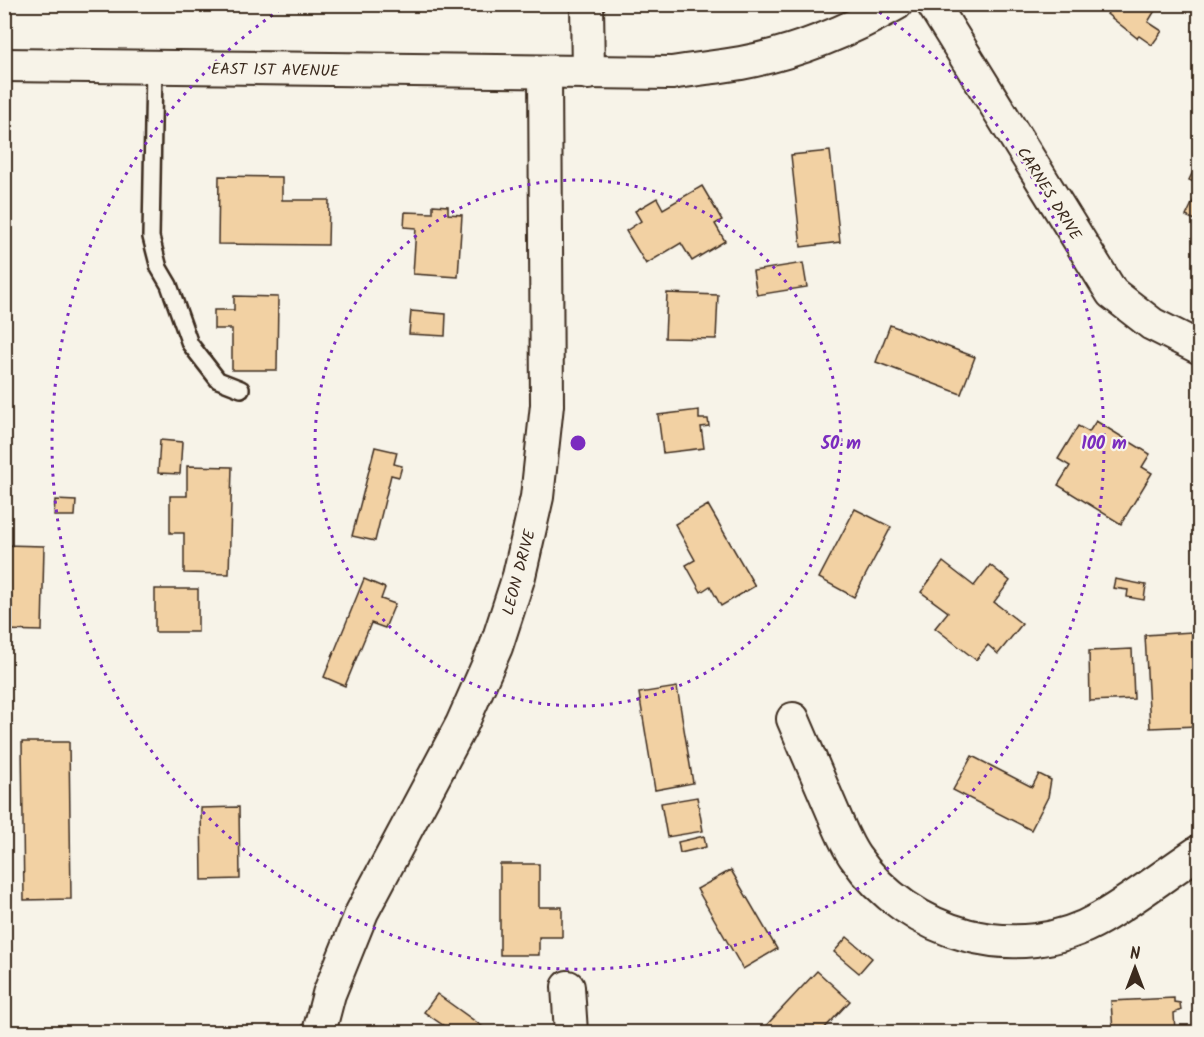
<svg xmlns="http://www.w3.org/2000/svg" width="1204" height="1037" viewBox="0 0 1204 1037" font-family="Kalam,sans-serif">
	<rect width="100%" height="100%" fill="#f7f3e8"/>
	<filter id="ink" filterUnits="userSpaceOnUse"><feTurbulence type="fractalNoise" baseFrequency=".0167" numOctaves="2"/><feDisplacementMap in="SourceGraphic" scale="12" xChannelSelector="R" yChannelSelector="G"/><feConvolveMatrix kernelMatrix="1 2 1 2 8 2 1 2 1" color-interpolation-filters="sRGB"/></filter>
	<g filter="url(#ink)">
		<g fill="#f2d1a3" stroke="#3b2a1e" stroke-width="1.5">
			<path d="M 1114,4 L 1159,4 L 1148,22 L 1162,31 L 1152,45 L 1139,36 L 1137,38 L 1107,14 Z"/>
			<path d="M 830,151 L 840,242 L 801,247 L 791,155 Z"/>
			<path d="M 1200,157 L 1200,185 L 1189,180 Z"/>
			<path d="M 219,176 L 282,177 L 282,200 L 329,200 L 328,245 L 218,244 Z"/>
			<path d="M 702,186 L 722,220 L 715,224 L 725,241 L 692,261 L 681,243 L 646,264 L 626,231 L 641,221 L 635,211 L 657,198 L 663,209 Z"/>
			<path d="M 1200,187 L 1200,222 L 1186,216 Z"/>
			<path d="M 433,205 L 448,206 L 448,214 L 462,215 L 458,277 L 413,274 L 416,228 L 404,227 L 405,212 L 433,213 Z"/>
			<path d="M 803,263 L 807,287 L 757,295 L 753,271 Z"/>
			<path d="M 667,293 L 718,295 L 716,339 L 665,338 Z"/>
			<path d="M 234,296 L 278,297 L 277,370 L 232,370 L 232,329 L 214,329 L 214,310 L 234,310 Z"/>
			<path d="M 411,311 L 446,314 L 445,336 L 409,334 Z"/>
			<path d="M 890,325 L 975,357 L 961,394 L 876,362 Z"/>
			<path d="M 699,410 L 699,419 L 708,419 L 709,426 L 701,427 L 704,448 L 663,453 L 658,415 Z"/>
			<path d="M 1096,421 L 1150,454 L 1142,467 L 1152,473 L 1121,524 L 1058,485 L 1070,466 L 1058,459 L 1078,426 L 1089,432 Z"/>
			<path d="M 160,440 L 182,442 L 180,474 L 158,473 Z"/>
			<path d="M 375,447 L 397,452 L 394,464 L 402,466 L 399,477 L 391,475 L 375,541 L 352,536 Z"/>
			<path d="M 187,466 L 232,467 L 229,574 L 184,573 L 184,533 L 170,533 L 170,496 L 187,496 Z"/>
			<path d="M 55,500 L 76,501 L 75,516 L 54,516 Z"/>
			<path d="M 708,505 L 755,586 L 721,606 L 710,586 L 701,592 L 686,565 L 695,560 L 675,524 Z"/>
			<path d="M 855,509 L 891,527 L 854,597 L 819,578 Z"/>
			<path d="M 4,545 L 44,546 L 42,631 L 4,630 Z"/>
			<path d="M 943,562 L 974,586 L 990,565 L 1010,581 L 994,602 L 1022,624 L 998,654 L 988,645 L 976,660 L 935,628 L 948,612 L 921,592 Z"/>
			<path d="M 364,579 L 385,588 L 381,599 L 395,604 L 385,628 L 371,623 L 345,686 L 324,677 Z"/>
			<path d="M 1115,579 L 1146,585 L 1144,600 L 1127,597 L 1128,590 L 1113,588 Z"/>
			<rect x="155" y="589" width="43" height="43"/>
			<path d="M 1192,632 L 1197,726 L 1150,728 L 1145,635 Z"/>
			<path d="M 1132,649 L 1134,699 L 1090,701 L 1089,651 Z"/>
			<path d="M 677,687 L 693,783 L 655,790 L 639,693 Z"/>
			<path d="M 22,742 L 69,742 L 71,899 L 24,900 Z"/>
			<path d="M 972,756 L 1032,787 L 1039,774 L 1051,780 L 1048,797 L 1031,830 L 953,790 Z"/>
			<path d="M 697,797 L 703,831 L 667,837 L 661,803 Z"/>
			<path d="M 239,807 L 240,879 L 202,880 L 201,808 Z"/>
			<path d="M 704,836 L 706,847 L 680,853 L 678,842 Z"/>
			<path d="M 500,864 L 539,864 L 539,907 L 562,907 L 562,937 L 539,937 L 539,955 L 500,955 Z"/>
			<path d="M 731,870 L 777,949 L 743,969 L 697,889 Z"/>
			<path d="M 847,937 L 872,958 L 859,973 L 834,952 Z"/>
			<path d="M 817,971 L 850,1001 L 821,1032 L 760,1032 Z"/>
			<path d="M 437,994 L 490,1032 L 453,1032 L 424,1012 Z"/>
			<path d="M 1174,998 L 1174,1002 L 1180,1003 L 1181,1010 L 1174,1013 L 1175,1032 L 1113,1032 L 1111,1001 Z"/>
		</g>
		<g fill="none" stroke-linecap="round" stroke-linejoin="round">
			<g stroke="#3b2a1e" stroke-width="20">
				<path id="service" d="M 154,67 L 151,237 L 159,268 L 169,285 L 190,344 L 218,380 L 241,389"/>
			</g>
			<g stroke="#3b2a1e" stroke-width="36">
				<g id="minor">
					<path d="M 587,4 L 588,73"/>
					<path d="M 933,4 L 1112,293 L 1152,324 L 1200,348"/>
					<path d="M 4,65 L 672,73 C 695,69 718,67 741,63 C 794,53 849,31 896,4"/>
					<path d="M 793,719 C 805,747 817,775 829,803 C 837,821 844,841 855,857 C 909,935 1017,967 1101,918 C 1135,898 1167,873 1200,851"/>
					<path d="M 568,987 L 571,1032"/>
					<path d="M 319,1032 L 329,994 L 362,912 L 462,724 L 496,647 L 519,576 L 537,497 L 547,405 L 545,73"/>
				</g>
			</g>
			<use href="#service" stroke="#f7f3e8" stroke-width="15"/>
			<use href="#minor" stroke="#f7f3e8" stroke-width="32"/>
		</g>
	</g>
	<g fill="none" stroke="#7b2cbf" stroke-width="3" stroke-dasharray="3 6">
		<circle cx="578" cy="443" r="263"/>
		<path d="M872 7A526 526 0 1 1 284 7"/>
	</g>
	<g text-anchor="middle" stroke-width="4.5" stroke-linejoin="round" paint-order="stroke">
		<g font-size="16" fill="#3b2a1e" stroke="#f7f3e8">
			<text transform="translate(275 69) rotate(1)" y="6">EAST 1ST AVENUE</text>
			<text transform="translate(1050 193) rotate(58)" y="6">CARNES DRIVE</text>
			<text transform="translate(518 572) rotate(-75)" y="6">LEON DRIVE</text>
		</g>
	</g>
	<circle cx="578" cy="443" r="9" fill="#7b2cbf" stroke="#f7f3e8" stroke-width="3"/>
	<g font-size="18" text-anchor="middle" font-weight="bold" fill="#7b2cbf" stroke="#f7f3e8" stroke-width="4.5" stroke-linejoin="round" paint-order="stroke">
		<text x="841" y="449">50 m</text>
		<text x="1104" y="449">100 m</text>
	</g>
	<rect width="1204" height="1037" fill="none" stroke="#f7f3e8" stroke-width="24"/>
	<rect x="12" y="12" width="1180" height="1013" fill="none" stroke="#3b2a1e" stroke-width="2" filter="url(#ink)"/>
	<g transform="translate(1135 968)" stroke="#f7f3e8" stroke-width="4.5" paint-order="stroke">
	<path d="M0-4.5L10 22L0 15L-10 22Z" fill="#3b2a1e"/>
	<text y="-9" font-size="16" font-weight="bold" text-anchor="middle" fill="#3b2a1e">N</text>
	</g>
</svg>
